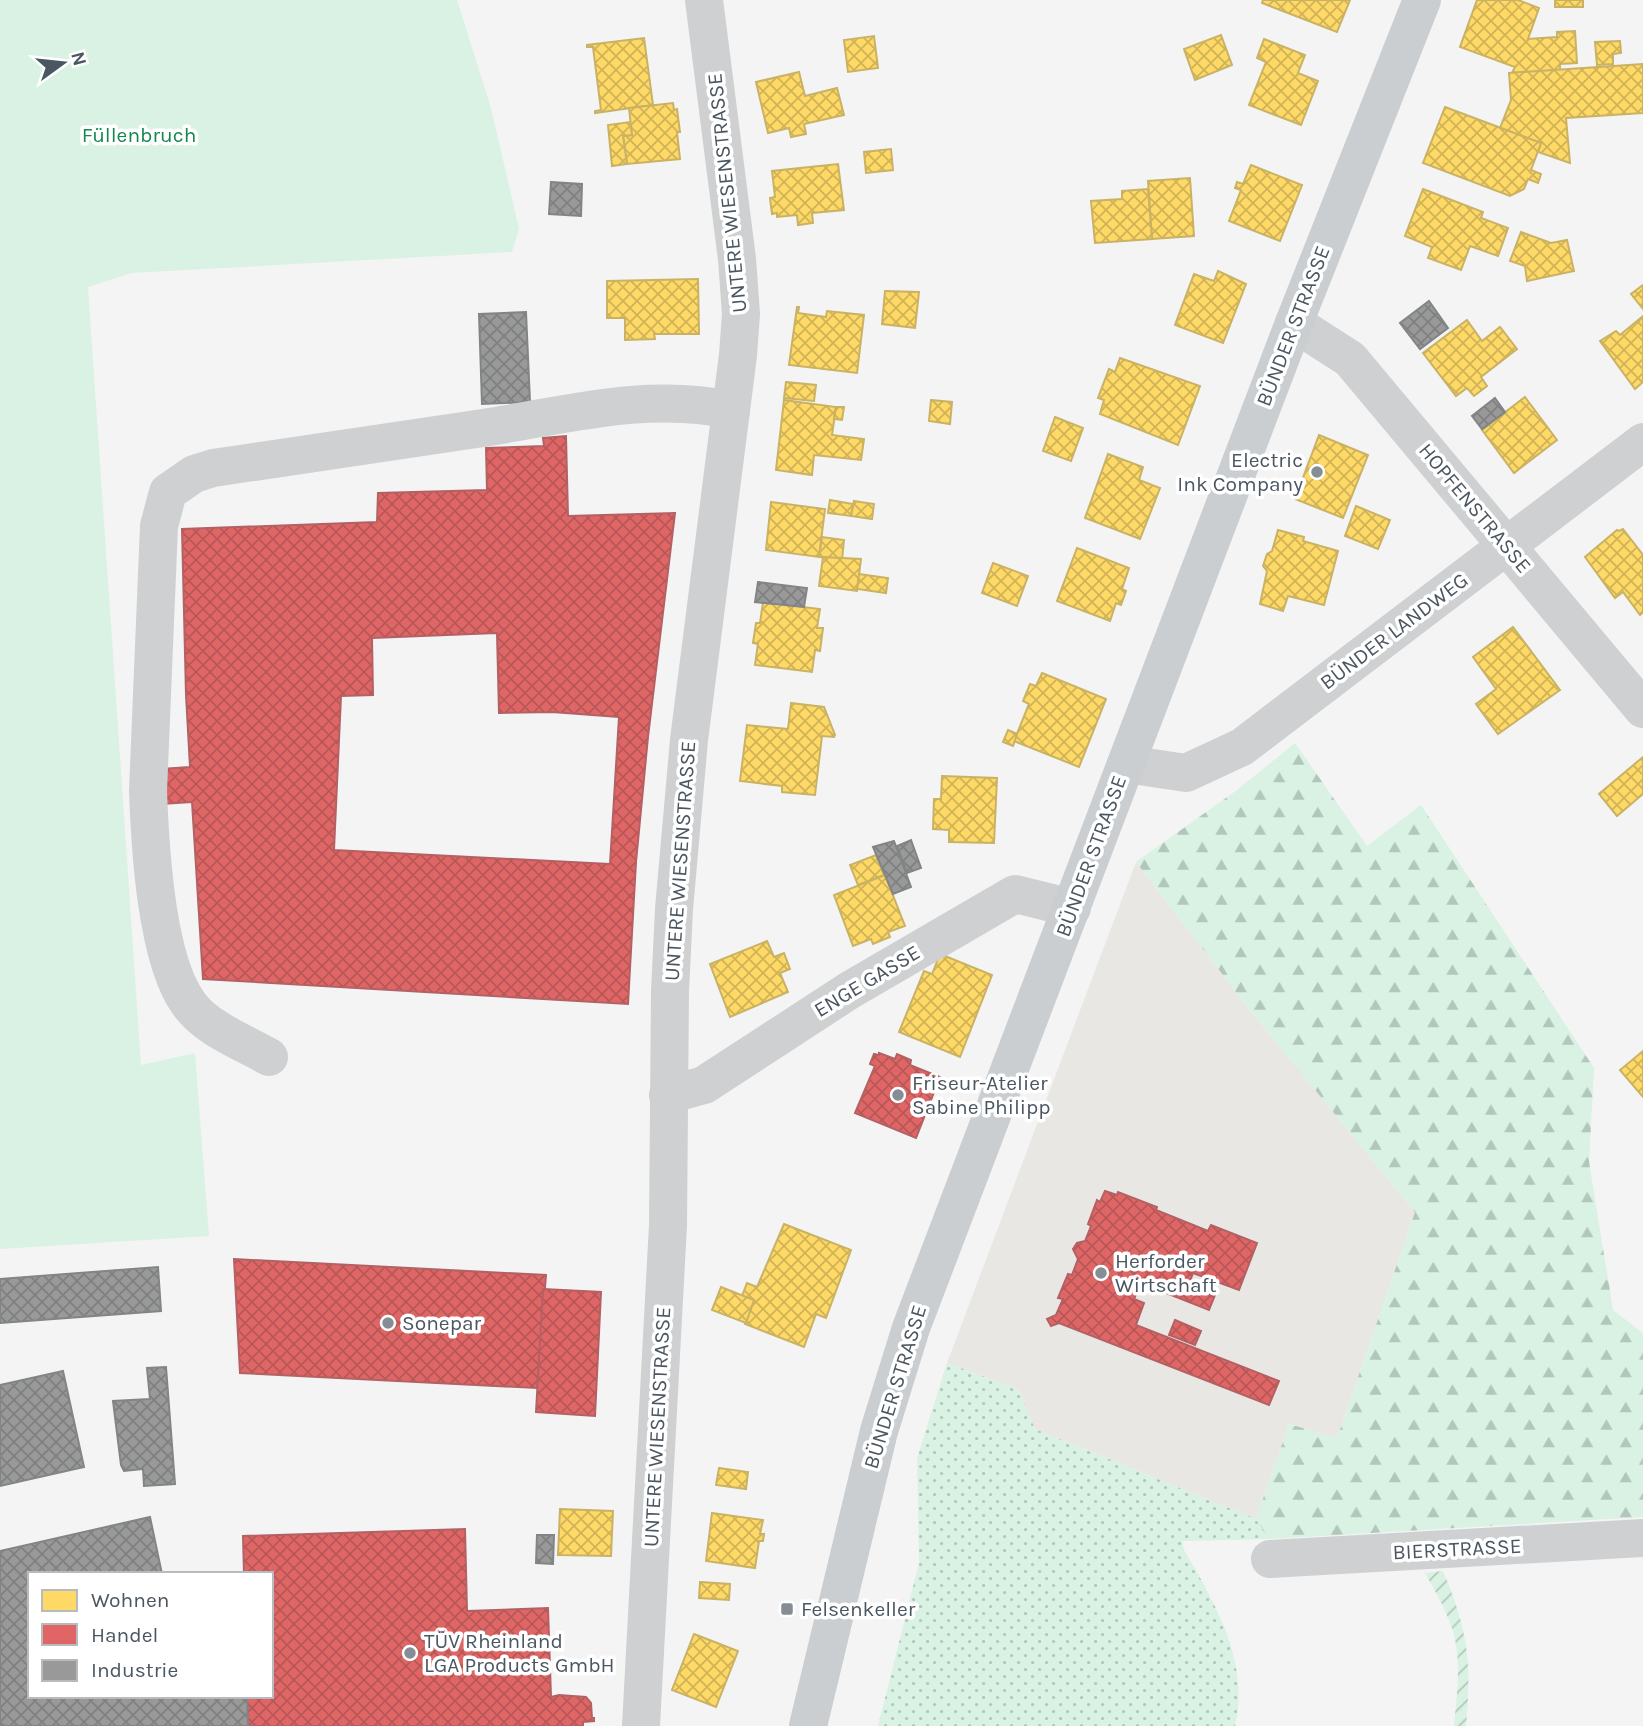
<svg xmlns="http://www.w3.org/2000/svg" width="1643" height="1726" viewBox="0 0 1643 1726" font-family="Karla,sans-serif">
	<defs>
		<pattern id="grass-dots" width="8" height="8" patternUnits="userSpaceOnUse" patternTransform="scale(1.75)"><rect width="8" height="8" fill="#d9f2e3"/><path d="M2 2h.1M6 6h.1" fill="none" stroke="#b2c7bb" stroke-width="1.8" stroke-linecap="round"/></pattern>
		<pattern id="forest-firs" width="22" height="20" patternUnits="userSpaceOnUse" patternTransform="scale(1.75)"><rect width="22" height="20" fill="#d9f2e3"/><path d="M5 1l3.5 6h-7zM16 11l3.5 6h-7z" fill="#b2c7bb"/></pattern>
		<pattern id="garden-furrows" width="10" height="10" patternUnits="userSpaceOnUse" patternTransform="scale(1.75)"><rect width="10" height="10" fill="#d9f2e3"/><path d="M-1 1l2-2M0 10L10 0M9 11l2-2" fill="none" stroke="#b2c7bb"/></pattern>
		<pattern id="homes-cross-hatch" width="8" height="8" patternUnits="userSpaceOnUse" patternTransform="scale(1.75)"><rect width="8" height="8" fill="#ffd966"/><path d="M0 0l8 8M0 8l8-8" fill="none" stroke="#d0b357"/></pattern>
		<pattern id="shops-cross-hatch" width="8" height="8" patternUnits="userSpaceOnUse" patternTransform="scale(1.75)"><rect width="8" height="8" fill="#e06666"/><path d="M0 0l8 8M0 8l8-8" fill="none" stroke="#b85757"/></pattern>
		<pattern id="industry-cross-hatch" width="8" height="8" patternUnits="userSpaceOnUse" patternTransform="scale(1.75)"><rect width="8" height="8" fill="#999"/><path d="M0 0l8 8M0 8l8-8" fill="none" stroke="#7f8080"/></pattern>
	</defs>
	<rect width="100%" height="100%" fill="#f4f4f4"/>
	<path fill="#e8e7e3" d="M 1136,862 L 1252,1013 L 1415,1212 L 1337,1438 L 1289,1424 L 1256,1519 L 1035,1429 L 1018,1389 L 947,1363 Z"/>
	<path fill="url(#grass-dots)" d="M 947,1363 L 1018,1389 L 1035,1429 L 1256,1519 L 1269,1539 L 1182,1541 L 1184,1550 C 1215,1603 1250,1662 1235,1726 L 878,1726 L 919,1563 L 917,1458 Z"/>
	<path fill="url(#forest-firs)" d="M 1295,743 L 1367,846 L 1421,805 L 1594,1068 L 1589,1162 L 1613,1310 L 1643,1333 L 1643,1517 L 1269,1539 L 1256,1519 L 1289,1424 L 1337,1438 L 1415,1212 L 1252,1013 L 1136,862 L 1237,790 Z"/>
	<path fill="#d9f2e3" d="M 0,0 L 457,0 L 491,108 L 519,229 L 512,252 L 132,273 L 88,287 L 141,1065 L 195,1053 L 209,1236 L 0,1249 Z"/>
	<path fill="url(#garden-furrows)" d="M 1443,1571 C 1468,1630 1472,1663 1466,1726 L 1454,1726 C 1457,1694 1462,1659 1452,1628 C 1445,1608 1435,1591 1425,1573 Z"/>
	<g fill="url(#homes-cross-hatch)" stroke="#c9b264" stroke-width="2">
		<path d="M 1263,0 L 1350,0 L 1337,32 L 1262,3 Z"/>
		<path d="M 1477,0 L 1518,0 L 1539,8 L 1528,39 L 1557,37 L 1557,32 L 1575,31 L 1577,63 L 1560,64 L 1560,70 L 1512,73 L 1515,67 L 1460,47 Z"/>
		<rect x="1555" y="0" width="28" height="7"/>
		<path d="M 1221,35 L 1232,65 L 1195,80 L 1184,49 Z"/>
		<path d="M 874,36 L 878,68 L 848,72 L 844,40 Z"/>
		<path d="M 644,38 L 653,105 L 595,113 L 595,111 L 601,110 L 593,47 L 587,47 L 587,45 Z"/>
		<path d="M 1264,39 L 1305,55 L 1298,73 L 1318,81 L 1301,125 L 1249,105 L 1266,62 L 1257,58 Z"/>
		<path d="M 1620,41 L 1621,53 L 1613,54 L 1613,64 L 1597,65 L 1595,42 Z"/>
		<path d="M 1643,64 L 1643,113 L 1566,118 L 1570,163 L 1538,152 L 1541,143 L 1500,128 L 1511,100 L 1509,73 Z"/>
		<path d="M 799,72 L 805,96 L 837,88 L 844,115 L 804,124 L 806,134 L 791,137 L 789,128 L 768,133 L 756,82 Z"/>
		<path d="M 673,103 L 674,110 L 677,109 L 680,132 L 677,132 L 680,159 L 627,164 L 623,136 L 632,135 L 629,108 Z"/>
		<path d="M 1445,107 L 1541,143 L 1531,170 L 1541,174 L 1538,183 L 1528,179 L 1524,189 L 1510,196 L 1423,163 Z"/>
		<path d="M 630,122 L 632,135 L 623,136 L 627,164 L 612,166 L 608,125 Z"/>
		<path d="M 891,149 L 893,170 L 866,173 L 864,152 Z"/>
		<path d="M 838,164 L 844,210 L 812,213 L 813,223 L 798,225 L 797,215 L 777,217 L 777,213 L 772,214 L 770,198 L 775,197 L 772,171 Z"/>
		<path d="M 1251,165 L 1302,185 L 1280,241 L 1229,221 L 1241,190 L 1235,188 L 1237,182 L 1243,184 Z"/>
		<path d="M 1190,178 L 1194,236 L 1152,239 L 1148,181 Z"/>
		<path d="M 1148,189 L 1152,239 L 1095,243 L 1091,201 L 1122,199 L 1122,191 Z"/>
		<path d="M 1423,189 L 1483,212 L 1481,218 L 1508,228 L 1498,256 L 1470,246 L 1461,270 L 1428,258 L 1432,247 L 1405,236 Z"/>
		<path d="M 1521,232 L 1551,243 L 1567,240 L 1574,271 L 1527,281 L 1525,266 L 1510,261 Z"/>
		<path d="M 1218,271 L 1246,284 L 1223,343 L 1175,325 L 1194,274 L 1214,281 Z"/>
		<path d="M 698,279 L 699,334 L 654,334 L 655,339 L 625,340 L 625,318 L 607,318 L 607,281 Z"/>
		<path d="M 1643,285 L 1643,309 L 1631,294 Z"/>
		<path d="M 885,291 L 919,292 L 915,328 L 882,324 Z"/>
		<path d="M 797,307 L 799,307 L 798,313 L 826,317 L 827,311 L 864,315 L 857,373 L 789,365 Z"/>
		<path d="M 1643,316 L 1643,382 L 1635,389 L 1600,341 L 1616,331 L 1620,335 Z"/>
		<path d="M 1467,320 L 1482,341 L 1500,327 L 1517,349 L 1481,377 L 1487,386 L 1474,396 L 1467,388 L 1456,396 L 1423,353 Z"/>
		<path d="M 1120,358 L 1200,386 L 1178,445 L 1100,414 L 1104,400 L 1098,398 L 1109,369 L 1115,372 Z"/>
		<path d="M 786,382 L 816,385 L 814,401 L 784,398 Z"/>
		<path d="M 1525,397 L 1557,440 L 1514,473 L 1482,430 Z"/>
		<path d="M 784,400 L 836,407 L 832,435 L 864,439 L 861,460 L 814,455 L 812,475 L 776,470 Z"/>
		<path d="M 931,400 L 952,402 L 950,424 L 929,421 Z"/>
		<path d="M 836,407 L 844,407 L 842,420 L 834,419 Z"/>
		<path d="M 1055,417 L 1083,428 L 1071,461 L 1043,451 Z"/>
		<path d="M 1319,435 L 1368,455 L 1343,518 L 1295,499 Z"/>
		<path d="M 1108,454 L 1143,467 L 1139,480 L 1160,488 L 1140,539 L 1085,518 Z"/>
		<path d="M 830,500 L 853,504 L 851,516 L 828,513 Z"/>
		<path d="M 854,501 L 874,504 L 872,519 L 851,516 Z"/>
		<path d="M 771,502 L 825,509 L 819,557 L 766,550 Z"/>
		<path d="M 1356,506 L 1390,520 L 1378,549 L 1345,536 Z"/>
		<path d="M 1623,529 L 1643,555 L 1643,612 L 1640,615 L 1623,592 L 1615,598 L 1585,557 L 1617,530 L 1619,531 Z"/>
		<path d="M 1278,530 L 1304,537 L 1303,541 L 1338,551 L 1324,605 L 1288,596 L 1283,611 L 1260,604 L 1267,571 L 1263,566 L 1267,554 L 1272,551 Z"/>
		<path d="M 822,537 L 844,540 L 842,560 L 819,557 Z"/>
		<path d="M 1077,548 L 1129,568 L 1122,589 L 1126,591 L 1121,605 L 1116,603 L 1110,621 L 1057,601 Z"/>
		<path d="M 823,557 L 861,559 L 857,591 L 819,586 Z"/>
		<path d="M 993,563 L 1028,576 L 1017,606 L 982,593 Z"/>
		<path d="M 859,574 L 888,578 L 886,593 L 857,589 Z"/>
		<path d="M 763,602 L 820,609 L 817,628 L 823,628 L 820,651 L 815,650 L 812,672 L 755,665 L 758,644 L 753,643 L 756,623 L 760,623 Z"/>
		<path d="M 1513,627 L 1560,690 L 1498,734 L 1476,704 L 1496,689 L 1473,657 Z"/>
		<path d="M 1042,673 L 1106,699 L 1079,767 L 1014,741 L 1029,704 L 1023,701 L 1030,684 L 1036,686 Z"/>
		<path d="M 791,703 L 824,707 L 835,735 L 834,737 L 822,736 L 815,795 L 782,792 L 782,786 L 740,781 L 747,725 L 788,729 Z"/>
		<path d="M 1008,730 L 1017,734 L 1013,746 L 1003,742 Z"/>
		<path d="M 1643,757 L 1643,794 L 1617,816 L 1599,794 Z"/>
		<path d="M 942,776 L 997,778 L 994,843 L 949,842 L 949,830 L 933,829 L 934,799 L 941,799 Z"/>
		<path d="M 876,855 L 884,875 L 858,885 L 850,865 Z"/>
		<path d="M 885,875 L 905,926 L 888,932 L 890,937 L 873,944 L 871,939 L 853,946 L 834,895 Z"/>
		<path d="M 767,941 L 774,957 L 784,953 L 790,969 L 780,973 L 788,992 L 730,1017 L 710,964 Z"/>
		<path d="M 940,954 L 992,975 L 960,1057 L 899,1032 L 924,971 L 932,974 Z"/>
		<path d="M 1643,1051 L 1643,1097 L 1620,1070 Z"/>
		<path d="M 784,1224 L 851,1250 L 826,1318 L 816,1314 L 804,1347 L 745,1324 L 754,1300 L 742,1296 L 747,1283 L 757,1287 Z"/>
		<path d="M 721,1287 L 754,1300 L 746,1323 L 712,1310 Z"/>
		<path d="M 719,1468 L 748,1472 L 746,1489 L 716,1485 Z"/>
		<path d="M 560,1509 L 613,1511 L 611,1556 L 558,1555 Z"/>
		<path d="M 712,1513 L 763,1520 L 760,1534 L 764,1534 L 763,1541 L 759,1541 L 755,1568 L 706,1561 Z"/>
		<path d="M 700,1582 L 730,1584 L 729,1600 L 699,1598 Z"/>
		<path d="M 694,1634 L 738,1651 L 716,1707 L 672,1690 Z"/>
	</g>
	<g fill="url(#shops-cross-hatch)" stroke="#b36164" stroke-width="2" fill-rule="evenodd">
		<path d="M 566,436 L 568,516 L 675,513 L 648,737 L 636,862 L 628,1004 L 203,979 L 192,802 L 162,804 L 161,769 L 190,767 L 186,695 L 182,529 L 377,522 L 378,493 L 487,490 L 486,448 L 544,446 L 543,438 ZM 497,633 L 499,713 L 552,712 L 619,717 L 610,864 L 334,850 L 341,696 L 373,695 L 372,638 Z"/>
		<path d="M 879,1053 L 895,1059 L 897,1054 L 911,1060 L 910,1065 L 940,1077 L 916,1138 L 855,1113 L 875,1066 L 870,1064 L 874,1054 L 879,1055 Z"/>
		<path d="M 1105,1191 L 1117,1195 L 1118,1192 L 1157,1207 L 1156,1210 L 1208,1231 L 1211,1225 L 1257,1243 L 1239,1290 L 1193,1273 L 1189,1284 L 1215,1295 L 1209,1310 L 1141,1283 L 1134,1299 L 1144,1303 L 1136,1325 L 1279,1381 L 1269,1405 L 1059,1323 L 1051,1326 L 1047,1319 L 1056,1315 L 1063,1299 L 1058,1298 L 1068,1274 L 1072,1275 L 1078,1259 L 1073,1249 L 1077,1243 L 1085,1241 L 1091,1226 L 1088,1224 L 1097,1200 L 1100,1202 Z"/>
		<path d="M 234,1259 L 546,1275 L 537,1388 L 240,1373 Z"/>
		<path d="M 543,1289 L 601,1292 L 595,1416 L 536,1412 Z"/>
		<path d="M 1175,1320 L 1201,1331 L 1195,1345 L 1169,1335 Z"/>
		<path d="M 465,1529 L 467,1611 L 548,1608 L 551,1697 L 559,1695 L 586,1697 L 591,1703 L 592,1718 L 594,1718 L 594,1721 L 583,1722 L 583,1726 L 248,1726 L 247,1696 L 271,1696 L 271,1574 L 244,1574 L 243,1536 Z"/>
	</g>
	<g fill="url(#industry-cross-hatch)" stroke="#818588" stroke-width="2">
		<path d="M 551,182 L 582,184 L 581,216 L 549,214 Z"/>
		<path d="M 1429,301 L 1448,328 L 1420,349 L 1400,323 Z"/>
		<path d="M 526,312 L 530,402 L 482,404 L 479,314 Z"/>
		<path d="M 1495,398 L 1505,412 L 1482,429 L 1472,416 Z"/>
		<path d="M 758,582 L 807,588 L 804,607 L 755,602 Z"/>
		<path d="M 911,840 L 921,868 L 907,873 L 897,846 Z"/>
		<path d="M 894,841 L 911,887 L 893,894 L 873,847 Z"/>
		<path d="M 158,1267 L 161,1311 L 0,1323 L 0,1279 Z"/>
		<path d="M 166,1367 L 175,1484 L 144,1486 L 143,1469 L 124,1471 L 121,1465 L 113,1401 L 150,1399 L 147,1368 Z"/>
		<path d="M 63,1371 L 84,1467 L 0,1486 L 0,1385 Z"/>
		<path d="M 150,1517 L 162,1574 L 30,1574 L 30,1696 L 247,1696 L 248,1726 L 0,1726 L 0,1551 Z"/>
		<path d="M 537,1535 L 554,1535 L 553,1564 L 536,1563 Z"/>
	</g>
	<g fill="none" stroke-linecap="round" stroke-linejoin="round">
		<g stroke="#ced0d2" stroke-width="38">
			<path d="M 1294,323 L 1350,359 L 1643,709"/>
			<path d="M 1126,764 L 1186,773 L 1242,747 L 1643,442"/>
			<path d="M 269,1057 C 243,1042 207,1029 189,1004 C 156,960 150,846 148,791 L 159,526 L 168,492 L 194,474 L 213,468 C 303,455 393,442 483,428 C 566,415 647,392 731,410"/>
			<path d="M 668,1095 L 704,1085 L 850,990 L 1015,894 L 1072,908"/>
			<path d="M 1270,1559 L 1643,1538"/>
			<path d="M 641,1726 L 668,1225 L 670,991 L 674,909 L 689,740 L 738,355 L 741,314 L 737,259 L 704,0"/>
		</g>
		<path stroke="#caced1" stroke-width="38" d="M 808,1726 L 879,1431 L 911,1328 L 1294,323 L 1422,0"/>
	</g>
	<g fill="#868d94" stroke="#fff" stroke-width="2.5">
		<circle cx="1317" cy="472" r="7"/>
		<circle cx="898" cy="1095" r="7"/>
		<circle cx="1101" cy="1273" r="7"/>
		<circle cx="388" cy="1323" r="7"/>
		<rect x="780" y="1602" width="14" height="14" rx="3.5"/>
		<circle cx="410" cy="1653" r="7"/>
	</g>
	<g text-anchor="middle" stroke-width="7" stroke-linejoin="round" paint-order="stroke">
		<g font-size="21" fill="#17864f" stroke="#fff">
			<text x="139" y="142">Füllenbruch</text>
		</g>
		<g font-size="21" fill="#4a5661" stroke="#fff">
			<text transform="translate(727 193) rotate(-96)" y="7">UNTERE WIESENSTRASSE</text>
			<text transform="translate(1293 326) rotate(-69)" y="7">BÜNDER STRASSE</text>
			<text transform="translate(1475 508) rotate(50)" y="7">HOPFENSTRASSE</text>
			<text transform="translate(1394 631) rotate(-37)" y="7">BÜNDER LANDWEG</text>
			<text transform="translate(1091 856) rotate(-70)" y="7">BÜNDER STRASSE</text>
			<text transform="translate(680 861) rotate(-86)" y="7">UNTERE WIESENSTRASSE</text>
			<text transform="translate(867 981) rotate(-31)" y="7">ENGE GASSE</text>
			<text transform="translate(895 1387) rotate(-73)" y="7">BÜNDER STRASSE</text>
			<text transform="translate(657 1427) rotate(-87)" y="7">UNTERE WIESENSTRASSE</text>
			<text transform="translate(1457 1549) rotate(-3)" y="7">BIERSTRASSE</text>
		</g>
		<g font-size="21" fill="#4a5661" stroke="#fff" text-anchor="start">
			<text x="1303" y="467" text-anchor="end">Electric<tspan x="1303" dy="24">Ink Company</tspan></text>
			<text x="912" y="1090">Friseur-Atelier<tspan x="912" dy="24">Sabine Philipp</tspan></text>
			<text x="1115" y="1268">Herforder<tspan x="1115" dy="24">Wirtschaft</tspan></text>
			<text x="402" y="1330">Sonepar</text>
			<text x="801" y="1616">Felsenkeller</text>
			<text x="424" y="1648">TÜV Rheinland<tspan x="424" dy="24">LGA Products GmbH</tspan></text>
		</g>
	</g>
	<rect x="28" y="1572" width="245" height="126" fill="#ffffff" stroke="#b7bbc0" stroke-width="2"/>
	<rect x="42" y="1590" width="35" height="21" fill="#ffd966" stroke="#b7bbc0" stroke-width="2"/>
	<text x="91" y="1607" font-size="21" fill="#4a5661">Wohnen</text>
	<rect x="42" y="1624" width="35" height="21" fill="#e06666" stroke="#b7bbc0" stroke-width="2"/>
	<text x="91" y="1642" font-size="21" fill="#4a5661">Handel</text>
	<rect x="42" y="1660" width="35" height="21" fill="#999999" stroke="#b7bbc0" stroke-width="2"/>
	<text x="91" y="1677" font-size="21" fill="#4a5661">Industrie</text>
	<g transform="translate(63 63) rotate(75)" stroke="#ffffff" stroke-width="5" paint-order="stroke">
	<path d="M0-5L12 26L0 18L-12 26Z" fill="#4a5661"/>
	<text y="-10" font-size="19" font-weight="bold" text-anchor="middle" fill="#4a5661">N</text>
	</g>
</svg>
